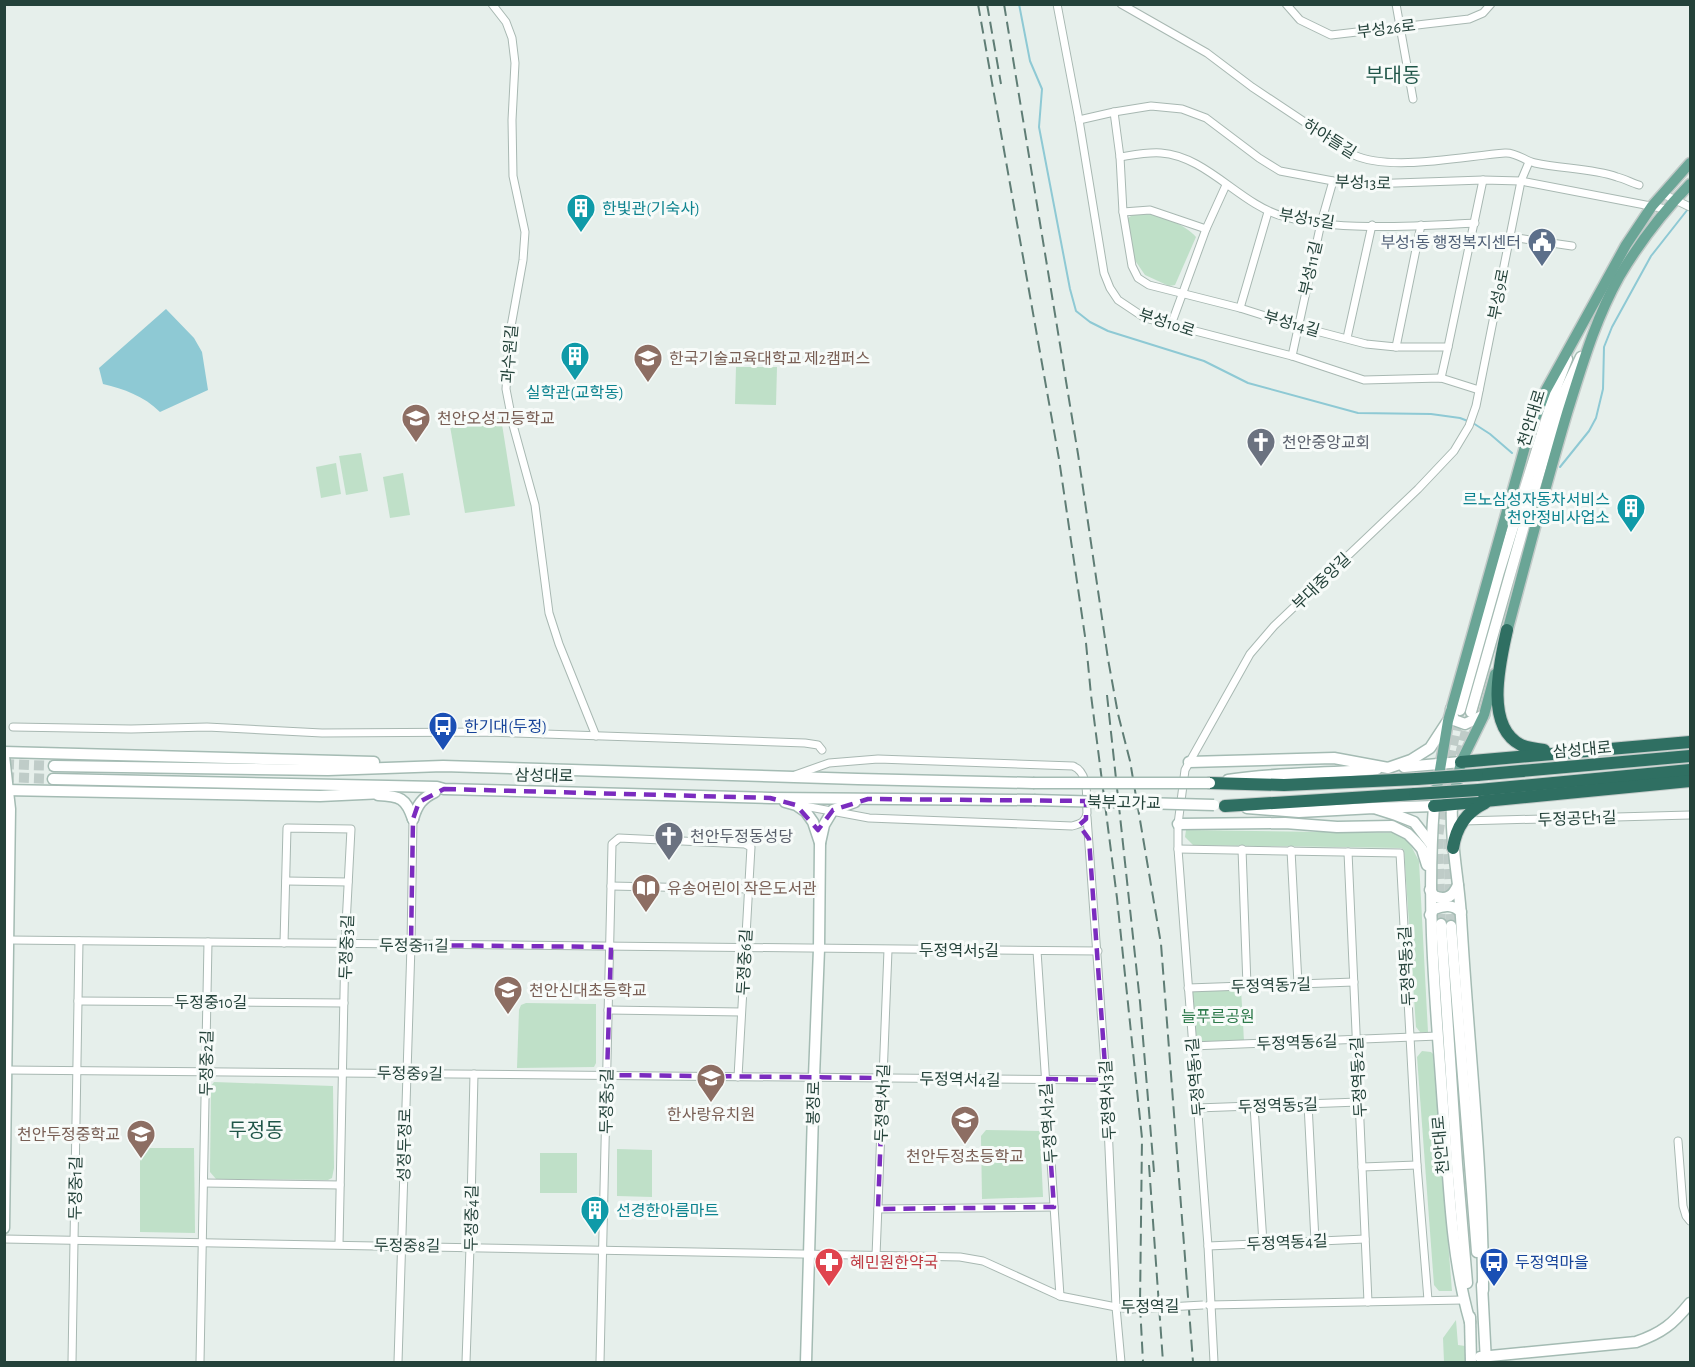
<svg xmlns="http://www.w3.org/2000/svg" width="1695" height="1367" viewBox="0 0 1695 1367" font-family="'Alegreya Sans','Noto Sans KR',sans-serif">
	<rect width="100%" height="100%" fill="#e6efeb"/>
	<g fill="#bfe0c8">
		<path d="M 1144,212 C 1161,215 1184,224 1196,237 L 1175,285 L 1169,286 L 1145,275 L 1134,259 L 1128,218 L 1134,214 Z"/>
		<path d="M 736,367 L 777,367 L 776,405 L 735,404 Z"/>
		<path d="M 501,418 L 515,506 L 465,513 L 450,426 Z"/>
		<path d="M 361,453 L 368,491 L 346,495 L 339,456 Z"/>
		<path d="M 336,463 L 341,494 L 321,498 L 316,467 Z"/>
		<path d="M 403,473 L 410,515 L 390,518 L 383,477 Z"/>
		<path d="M 1186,830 L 1398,833 L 1409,842 L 1419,861 L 1428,1032 L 1420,1032 L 1416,1027 L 1404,850 L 1401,848 L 1193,845 L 1185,837 Z"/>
		<path d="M 1241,989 L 1244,1041 L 1195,1044 L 1191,990 Z"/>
		<path d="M 526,1003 L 596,1004 L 596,1063 L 594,1067 L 517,1068 L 519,1010 L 521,1005 Z"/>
		<path d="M 1422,1051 L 1431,1052 L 1433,1054 L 1452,1291 L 1439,1291 L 1434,1285 L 1417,1057 Z"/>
		<path d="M 214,1082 L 333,1086 L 334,1168 L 332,1178 L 328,1180 L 216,1179 L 210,1172 L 211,1086 Z"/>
		<path d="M 986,1130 L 1040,1131 L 1043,1197 L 982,1199 L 981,1136 Z"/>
		<path d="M 140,1148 L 194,1148 L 195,1233 L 140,1232 Z"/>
		<path d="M 617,1149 L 652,1150 L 652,1197 L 617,1196 Z"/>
		<rect x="540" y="1153" width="37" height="40"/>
		<path d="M 1456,1320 L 1458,1345 L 1465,1346 L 1465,1362 L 1444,1362 L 1443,1338 Z"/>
	</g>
	<path fill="#8ec9d4" d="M 166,309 L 194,338 L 202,352 L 208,390 L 160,412 C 144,396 124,389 103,384 L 99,368 Z"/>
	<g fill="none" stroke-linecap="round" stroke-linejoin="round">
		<g stroke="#8ec9d4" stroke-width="2">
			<path d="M 1019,4 L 1030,61 L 1042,89 L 1039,127 L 1070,289 L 1076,311 L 1090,322 L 1108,331 L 1204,361 L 1248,383 L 1358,413 L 1431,414 L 1460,418 L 1473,423 L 1490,434 L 1512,453"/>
			<path d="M 1560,467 L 1589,431 L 1596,418 L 1603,389 L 1604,347 L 1612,327 L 1651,256 L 1688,209"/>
		</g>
		<g stroke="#bfccc8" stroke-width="10" stroke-dasharray="10 5" stroke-linecap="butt">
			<path d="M 4,764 L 54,766"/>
			<path d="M 1456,770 L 1470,715"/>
			<path d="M 4,777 L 53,779"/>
			<path d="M 1448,839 L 1451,926"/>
			<path d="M 1441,924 L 1438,837 L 1447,774 L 1460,710"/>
		</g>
		<g stroke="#a8b8b2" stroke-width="9">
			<g id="street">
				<path d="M 492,4 L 506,22 L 512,38 L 515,63 L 512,120 L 513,176 L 525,232 L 523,260 L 510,332 L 506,389 L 513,425 L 535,505 L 549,613 L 559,644 L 596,736"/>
				<path d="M 1057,4 L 1079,120 L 1104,273 L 1110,288 L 1118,300 L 1145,318 L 1292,356 L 1364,380 L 1441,378 L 1479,390"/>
				<path d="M 1121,4 L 1207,53 L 1252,87 L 1354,155 C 1391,172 1464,156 1505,153 C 1516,152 1525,161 1535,163 C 1562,169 1592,168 1617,177 C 1625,179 1632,183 1639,185"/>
				<path d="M 1286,4 L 1300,20 L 1331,35 L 1469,19 L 1483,13 L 1491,4"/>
				<path d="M 1396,4 L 1413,99"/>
				<path d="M 1114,112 L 1120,157 L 1123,212 L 1132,266 L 1138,278 L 1149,285 L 1240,308 L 1297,326 L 1366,344 L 1396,347 L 1448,347 L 1483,180"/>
				<path d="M 1079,120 L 1114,112 L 1151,106 L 1182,109 L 1206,118 L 1259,158 L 1280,171 L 1333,181 L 1367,184 L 1483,180 L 1521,181 L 1666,209"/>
				<path d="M 1120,157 C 1133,155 1147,152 1161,153 C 1206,156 1240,204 1282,216 C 1337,232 1417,226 1475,223"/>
				<path d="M 1663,194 L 1690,207"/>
				<path d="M 1123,212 L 1150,210 L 1206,229"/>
				<path d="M 1510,237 L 1572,246"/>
				<path d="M 1240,308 L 1268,212"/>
				<path d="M 1171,325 L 1206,229 L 1226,185"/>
				<path d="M 1347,338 L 1372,225"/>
				<path d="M 1396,347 L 1421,225"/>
				<path d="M 1292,356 L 1321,223 L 1333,181"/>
				<path d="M 1441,378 L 1448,347"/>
				<path d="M 13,727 L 131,729 L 207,727 L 322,733 L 486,732 L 805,743 L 818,745 L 822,750"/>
				<path d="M 795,775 L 829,763 L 878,759 L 1073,766 C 1090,773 1086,798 1087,813 C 1086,822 1080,824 1072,826 L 869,818 L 799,805"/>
				<path d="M 1087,817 L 1106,1080 L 1116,1307 L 1121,1362"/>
				<path d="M 1463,821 L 1690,815"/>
				<path d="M 1178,849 L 1400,853 L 1417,1165 L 1428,1300"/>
				<path d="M 1242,849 L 1247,986"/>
				<path d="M 1291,850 L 1298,984"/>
				<path d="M 1348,852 L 1368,1302"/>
				<path d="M 286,881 L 348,882"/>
				<path d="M 611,886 L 749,889"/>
				<path d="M 9,940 L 1098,951"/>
				<path d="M 284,943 L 287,828 L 351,829 L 345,944 L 339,1244"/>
				<path d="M 1037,951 L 1060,1296"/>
				<path d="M 1188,988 L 1354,982"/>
				<path d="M 78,1001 L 344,1003"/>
				<path d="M 608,1010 L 741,1012"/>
				<path d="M 1192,1046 L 1438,1036"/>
				<path d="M 6,1070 L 1106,1080"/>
				<path d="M 1308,1104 L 1315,1241"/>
				<path d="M 1254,1106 L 1263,1243"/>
				<path d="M 1197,1108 L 1359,1102"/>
				<path d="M 1678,1141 L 1683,1206 L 1686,1216 L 1690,1221"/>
				<path d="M 1362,1167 L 1417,1165"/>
				<path d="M 204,1183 L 340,1185"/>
				<path d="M 878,1209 L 1054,1207"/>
				<path d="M 4,1239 L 960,1257 L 983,1261 L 1060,1296 L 1116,1307 L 1132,1309"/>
				<path d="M 1208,1246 L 1365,1239"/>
				<path d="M 876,1256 L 888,950"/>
				<path d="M 1209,1305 L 1463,1300"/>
				<path d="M 72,1362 L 79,941"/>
				<path d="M 200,1362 L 208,942"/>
				<path d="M 398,1362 L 411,945 L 413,819"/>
				<path d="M 466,1362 L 470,1247 L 474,1074"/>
				<path d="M 600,1362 L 612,844 L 619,838 L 745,844 L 751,847 L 738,1077"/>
				<path d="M 1214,1362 L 1208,1246 L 1178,849 L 1178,824 L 1185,770 L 1250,654 L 1274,626 L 1418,489 L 1454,451 L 1469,426 L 1476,406 L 1521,181 L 1529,162"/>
			</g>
		</g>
		<g stroke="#a4bbb3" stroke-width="13">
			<g id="secondary">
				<path d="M 1451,709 L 1454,720 L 1465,724 L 1484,715"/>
				<path d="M 1460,710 L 1499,572 L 1557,385 L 1567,359"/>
				<path d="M 1471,712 L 1532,497 L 1564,393 L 1581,357"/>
				<path d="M 4,752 L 374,762"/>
				<path d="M 4,756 L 10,809 L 4,1228"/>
				<path d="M 1189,762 L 1334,758 L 1388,768 L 1411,760 L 1430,748 L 1447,722"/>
				<path d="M 54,766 L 328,770 L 443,766 L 858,779 L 1033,783"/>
				<path d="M 1404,767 L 1461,762"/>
				<path d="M 53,779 L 437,787 L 444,789 L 770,798 L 1034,800"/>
				<path d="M 1228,780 C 1277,772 1327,774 1377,769"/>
				<path d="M 4,790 L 320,796 L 384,793"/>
				<path d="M 378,795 C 400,796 406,798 413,819"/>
				<path d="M 785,802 L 796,805 L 806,812 L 813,822 L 820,843 L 819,949 L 814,1077 L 806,1362"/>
				<path d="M 1452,804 C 1450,842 1459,879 1461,917 C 1468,1041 1483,1165 1483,1290"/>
				<path d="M 1247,808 L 1299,812 L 1374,808 L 1396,815 L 1414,822 L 1431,844"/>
				<path d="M 1374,808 L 1434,806 C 1426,906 1436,1006 1443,1106 C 1449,1178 1450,1253 1470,1322"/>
				<path d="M 413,819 C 417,805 422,798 435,792"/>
				<path d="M 1178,824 L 1285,823 L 1337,827 L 1392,826 L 1408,834 L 1416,842 L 1422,849 L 1427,865"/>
				<path d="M 820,843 L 824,825 L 833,810 L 855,802"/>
				<path d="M 1430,890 L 1434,896 C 1447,901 1453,896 1458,885"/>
				<path d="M 1430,915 L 1434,909 C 1444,905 1453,904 1461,912"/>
				<path d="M 1441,924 L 1457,1164 L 1467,1283"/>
				<path d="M 1451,926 L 1477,1252"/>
				<path d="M 1482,1285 L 1486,1362"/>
				<path d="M 1470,1317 L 1471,1362"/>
				<path d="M 1480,1357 L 1636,1342 C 1662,1333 1673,1324 1690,1303"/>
			</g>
		</g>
		<g stroke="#c2cac8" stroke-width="13">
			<g id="primary">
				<path d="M 1506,636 C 1526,561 1545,487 1567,413 C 1582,366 1595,320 1619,277 C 1639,243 1663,212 1690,184"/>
				<path d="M 1435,800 L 1448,721 L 1526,443 L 1546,390 L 1626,245 L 1652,206 L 1690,163"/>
				<path d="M 1452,804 L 1461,762 L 1484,715 L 1495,674"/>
			</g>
		</g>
		<g stroke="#c2cac8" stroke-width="14">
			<g id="highway">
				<path d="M 1507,630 C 1500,662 1484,726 1521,745 C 1528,748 1536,749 1544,750"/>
				<path d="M 1461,762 L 1690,742"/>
				<path d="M 1477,775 L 1690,756"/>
				<path d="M 1210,783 L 1284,785 L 1417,779"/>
				<path d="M 1478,790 L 1690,770"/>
				<path d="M 1225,806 L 1415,794"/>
				<path d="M 1434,806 L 1690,781"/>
				<path d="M 1453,848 C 1456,828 1466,812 1485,803"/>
			</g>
		</g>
		<use href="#street" stroke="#fff" stroke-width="7"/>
		<use href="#secondary" stroke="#fff" stroke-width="10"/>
		<use href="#primary" stroke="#6aa596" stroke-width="10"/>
		<use href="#highway" stroke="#2f6f62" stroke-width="12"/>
		<g stroke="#5f7d75" stroke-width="2" stroke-dasharray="12 6" stroke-linecap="butt">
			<path d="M 978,4 L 1059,459 L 1086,643 L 1091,695 L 1117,898 L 1142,1138 L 1140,1305 L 1143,1362"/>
			<path d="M 987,4 L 1001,84"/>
			<path d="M 1004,4 L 1078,454 L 1108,659 L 1118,714 L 1130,761 L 1161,944 L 1193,1362"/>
			<path d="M 1107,695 L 1140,1002 L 1154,1172"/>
			<path d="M 1149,1165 L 1163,1362"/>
		</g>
		<g stroke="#a8b8b2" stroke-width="9" stroke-linecap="butt">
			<path id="street-bridge" d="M 1132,1309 L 1203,1305"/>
		</g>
		<g stroke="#a4bbb3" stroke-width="13" stroke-linecap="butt">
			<g id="secondary-bridge">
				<path d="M 1033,783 L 1210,783"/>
				<path d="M 1034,800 L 1214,805"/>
			</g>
		</g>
		<g stroke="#c2cac8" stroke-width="14" stroke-linecap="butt">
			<g id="highway-bridge">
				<path d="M 1417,779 L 1477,775"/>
				<path d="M 1415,794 L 1478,790"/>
			</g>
		</g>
		<use href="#street-bridge" stroke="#fff" stroke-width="7"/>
		<use href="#secondary-bridge" stroke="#fff" stroke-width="10"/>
		<use href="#highway-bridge" stroke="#2f6f62" stroke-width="12"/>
	</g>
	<path fill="none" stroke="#7b2cbf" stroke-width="4.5" stroke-dasharray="12 8" stroke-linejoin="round" d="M 444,789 L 770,798 L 796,805 L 818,830 L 833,810 L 868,799 L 1086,801 L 1086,819 L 1079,825 L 1089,839 L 1106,1080 L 1045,1079 L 1054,1207 L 878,1209 L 883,1078 L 607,1075 L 611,947 L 411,945 L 413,819 L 419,802 Z"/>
	<defs>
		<g id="building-pin" transform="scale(1.5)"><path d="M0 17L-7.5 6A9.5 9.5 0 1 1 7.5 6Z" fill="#0f9aa8" stroke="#f7fbf9"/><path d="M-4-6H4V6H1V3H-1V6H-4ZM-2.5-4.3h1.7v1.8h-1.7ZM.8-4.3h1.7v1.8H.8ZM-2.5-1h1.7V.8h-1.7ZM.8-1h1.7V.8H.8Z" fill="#fff"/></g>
		<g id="civic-pin" transform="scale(1.5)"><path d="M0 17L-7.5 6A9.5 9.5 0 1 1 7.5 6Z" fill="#5c6f8a" stroke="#f7fbf9"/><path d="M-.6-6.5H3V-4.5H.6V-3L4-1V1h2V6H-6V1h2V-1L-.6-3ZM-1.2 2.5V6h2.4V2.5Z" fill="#fff"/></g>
		<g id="university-pin" transform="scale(1.5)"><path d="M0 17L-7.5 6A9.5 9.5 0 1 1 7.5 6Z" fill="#8d6e63" stroke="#f7fbf9"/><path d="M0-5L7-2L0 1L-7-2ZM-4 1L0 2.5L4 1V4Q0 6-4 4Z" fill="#fff"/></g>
		<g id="school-pin" transform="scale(1.5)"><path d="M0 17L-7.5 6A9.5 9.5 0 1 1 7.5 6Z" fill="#8d6e63" stroke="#f7fbf9"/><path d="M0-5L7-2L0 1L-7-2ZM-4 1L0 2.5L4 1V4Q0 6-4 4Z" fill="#fff"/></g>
		<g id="church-pin" transform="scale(1.5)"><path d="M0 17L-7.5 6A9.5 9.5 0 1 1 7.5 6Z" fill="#6b7280" stroke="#f7fbf9"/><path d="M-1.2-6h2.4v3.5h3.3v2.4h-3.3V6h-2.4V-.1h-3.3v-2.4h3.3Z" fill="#fff"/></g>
		<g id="bus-pin" transform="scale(1.5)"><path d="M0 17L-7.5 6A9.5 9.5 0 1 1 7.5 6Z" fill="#1a4fb4" stroke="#f7fbf9"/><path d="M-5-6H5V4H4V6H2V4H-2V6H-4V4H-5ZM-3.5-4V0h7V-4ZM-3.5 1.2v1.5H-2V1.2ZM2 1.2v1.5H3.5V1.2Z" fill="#fff"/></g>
		<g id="library-pin" transform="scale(1.5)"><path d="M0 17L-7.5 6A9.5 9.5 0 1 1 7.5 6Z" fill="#8d6e63" stroke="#f7fbf9"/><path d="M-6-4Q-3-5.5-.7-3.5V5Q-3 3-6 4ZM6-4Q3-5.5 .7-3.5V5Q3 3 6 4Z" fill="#fff"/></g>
		<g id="pharmacy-pin" transform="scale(1.5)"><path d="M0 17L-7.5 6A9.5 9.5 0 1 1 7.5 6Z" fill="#e0444e" stroke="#f7fbf9"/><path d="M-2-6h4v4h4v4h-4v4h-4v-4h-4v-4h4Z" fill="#fff"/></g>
	</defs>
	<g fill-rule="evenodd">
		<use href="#building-pin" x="581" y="208"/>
		<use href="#civic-pin" x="1542" y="242"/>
		<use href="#building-pin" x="575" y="356"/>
		<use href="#university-pin" x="648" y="358"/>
		<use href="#school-pin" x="416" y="418"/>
		<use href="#church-pin" x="1261" y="442"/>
		<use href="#building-pin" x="1631" y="508"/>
		<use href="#bus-pin" x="443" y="726"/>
		<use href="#church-pin" x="669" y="836"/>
		<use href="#library-pin" x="646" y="888"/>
		<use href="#school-pin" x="508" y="990"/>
		<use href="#school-pin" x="711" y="1078"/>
		<use href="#school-pin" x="965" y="1120"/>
		<use href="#school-pin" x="141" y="1134"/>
		<use href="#building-pin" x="595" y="1210"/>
		<use href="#pharmacy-pin" x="829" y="1262"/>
		<use href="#bus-pin" x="1494" y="1262"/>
	</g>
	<g text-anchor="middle" stroke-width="6" stroke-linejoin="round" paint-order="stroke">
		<g font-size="16" fill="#24423a" stroke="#f7fbf9">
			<text transform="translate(1386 28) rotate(-7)" y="6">부성26로</text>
			<text transform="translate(1330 138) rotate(32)" y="6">하야들길</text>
			<text transform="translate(1363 182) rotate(2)" y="6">부성13로</text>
			<text transform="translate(1307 218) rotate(9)" y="6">부성15길</text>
			<text transform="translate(1310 268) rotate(-77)" y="6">부성11길</text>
			<text transform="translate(1498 294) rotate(-79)" y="6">부성9로</text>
			<text transform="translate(1167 322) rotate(18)" y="6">부성10로</text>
			<text transform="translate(1292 323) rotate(16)" y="6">부성14길</text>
			<text transform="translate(509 354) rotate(-85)" y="6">과수원길</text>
			<text transform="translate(1531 418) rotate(-73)" y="6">천안대로</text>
			<text transform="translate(1321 581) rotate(-44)" y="6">부대중앙길</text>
			<text transform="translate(1582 749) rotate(-5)" y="6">삼성대로</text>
			<text transform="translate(544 775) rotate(1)" y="6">삼성대로</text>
			<text transform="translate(1124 802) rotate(1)" y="6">북부고가교</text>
			<text transform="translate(1577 818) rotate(-2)" y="6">두정공단1길</text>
			<text transform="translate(414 945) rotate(1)" y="6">두정중11길</text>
			<text transform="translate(346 947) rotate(-88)" y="6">두정중3길</text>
			<text x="959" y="956">두정역서5길</text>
			<text transform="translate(744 962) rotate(-87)" y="6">두정중6길</text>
			<text transform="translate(1406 966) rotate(-93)" y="6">두정역동3길</text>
			<text transform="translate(1271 985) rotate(-2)" y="6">두정역동7길</text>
			<text x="211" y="1008">두정중10길</text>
			<text transform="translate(1297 1042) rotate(-2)" y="6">두정역동6길</text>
			<text transform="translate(206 1063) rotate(-89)" y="6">두정중2길</text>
			<text transform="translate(410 1073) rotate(1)" y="6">두정중9길</text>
			<text transform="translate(1195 1077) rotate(-95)" y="6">두정역동1길</text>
			<text transform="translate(1358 1077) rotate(-93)" y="6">두정역동2길</text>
			<text transform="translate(960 1079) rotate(1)" y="6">두정역서4길</text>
			<text transform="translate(1107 1100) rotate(-93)" y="6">두정역서3길</text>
			<text transform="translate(606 1101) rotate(-89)" y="6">두정중5길</text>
			<text transform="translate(813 1103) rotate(-89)" y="6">봉정로</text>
			<text transform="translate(882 1103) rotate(-88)" y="6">두정역서1길</text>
			<text transform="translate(1278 1105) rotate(-2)" y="6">두정역동5길</text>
			<text transform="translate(1048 1123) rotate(-94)" y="6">두정역서2길</text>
			<text transform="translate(404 1145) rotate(-89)" y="6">성정두정로</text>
			<text transform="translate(1440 1145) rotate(-95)" y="6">천안대로</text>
			<text transform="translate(75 1188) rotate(-89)" y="6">두정중1길</text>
			<text transform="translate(471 1218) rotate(-89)" y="6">두정중4길</text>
			<text transform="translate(1287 1242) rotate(-3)" y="6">두정역동4길</text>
			<text transform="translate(407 1245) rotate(1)" y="6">두정중8길</text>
			<text transform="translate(1150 1306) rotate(-1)" y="6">두정역길</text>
		</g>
		<g font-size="16" fill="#0d838f" stroke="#f7fbf9" text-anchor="start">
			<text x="602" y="214">한빛관(기숙사)</text>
			<text x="575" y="398" text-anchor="middle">실학관(교학동)</text>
			<text x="1610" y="505" text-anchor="end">르노삼성자동차서비스<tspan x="1610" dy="18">천안정비사업소</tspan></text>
			<text x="616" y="1216">선경한아름마트</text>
		</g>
		<g font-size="16" fill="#4e5e75" stroke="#f7fbf9" text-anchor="end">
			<text x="1521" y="248">부성1동 행정복지센터</text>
		</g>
		<g font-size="16" fill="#785e54" stroke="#f7fbf9" text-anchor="start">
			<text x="669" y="364">한국기술교육대학교 제2캠퍼스</text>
			<text x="437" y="424">천안오성고등학교</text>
			<text x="667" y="894">유송어린이 작은도서관</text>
			<text x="529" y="996">천안신대초등학교</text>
			<text x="711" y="1120" text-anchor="middle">한사랑유치원</text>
			<text x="120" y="1140" text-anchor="end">천안두정중학교</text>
			<text x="965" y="1162" text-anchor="middle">천안두정초등학교</text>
		</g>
		<g font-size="16" fill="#5b616d" stroke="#f7fbf9" text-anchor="start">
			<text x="1282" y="448">천안중앙교회</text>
			<text x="690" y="842">천안두정동성당</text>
		</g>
		<g font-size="16" fill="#164399" stroke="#f7fbf9" text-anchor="start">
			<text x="464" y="732">한기대(두정)</text>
			<text x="1515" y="1268">두정역마을</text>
		</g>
		<g font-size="16" fill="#2d7a4b" stroke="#f7fbf9">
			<text x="1218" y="1022">늘푸른공원</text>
		</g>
		<g font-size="16" fill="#be3a42" stroke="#f7fbf9" text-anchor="start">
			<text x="850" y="1268">혜민원한약국</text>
		</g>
		<g font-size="20" fill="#1f5548" stroke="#f7fbf9">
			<text x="1393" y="82">부대동</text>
			<text x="256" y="1137">두정동</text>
		</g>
	</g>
	<rect width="1695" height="1367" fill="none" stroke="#24423a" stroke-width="12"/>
</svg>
